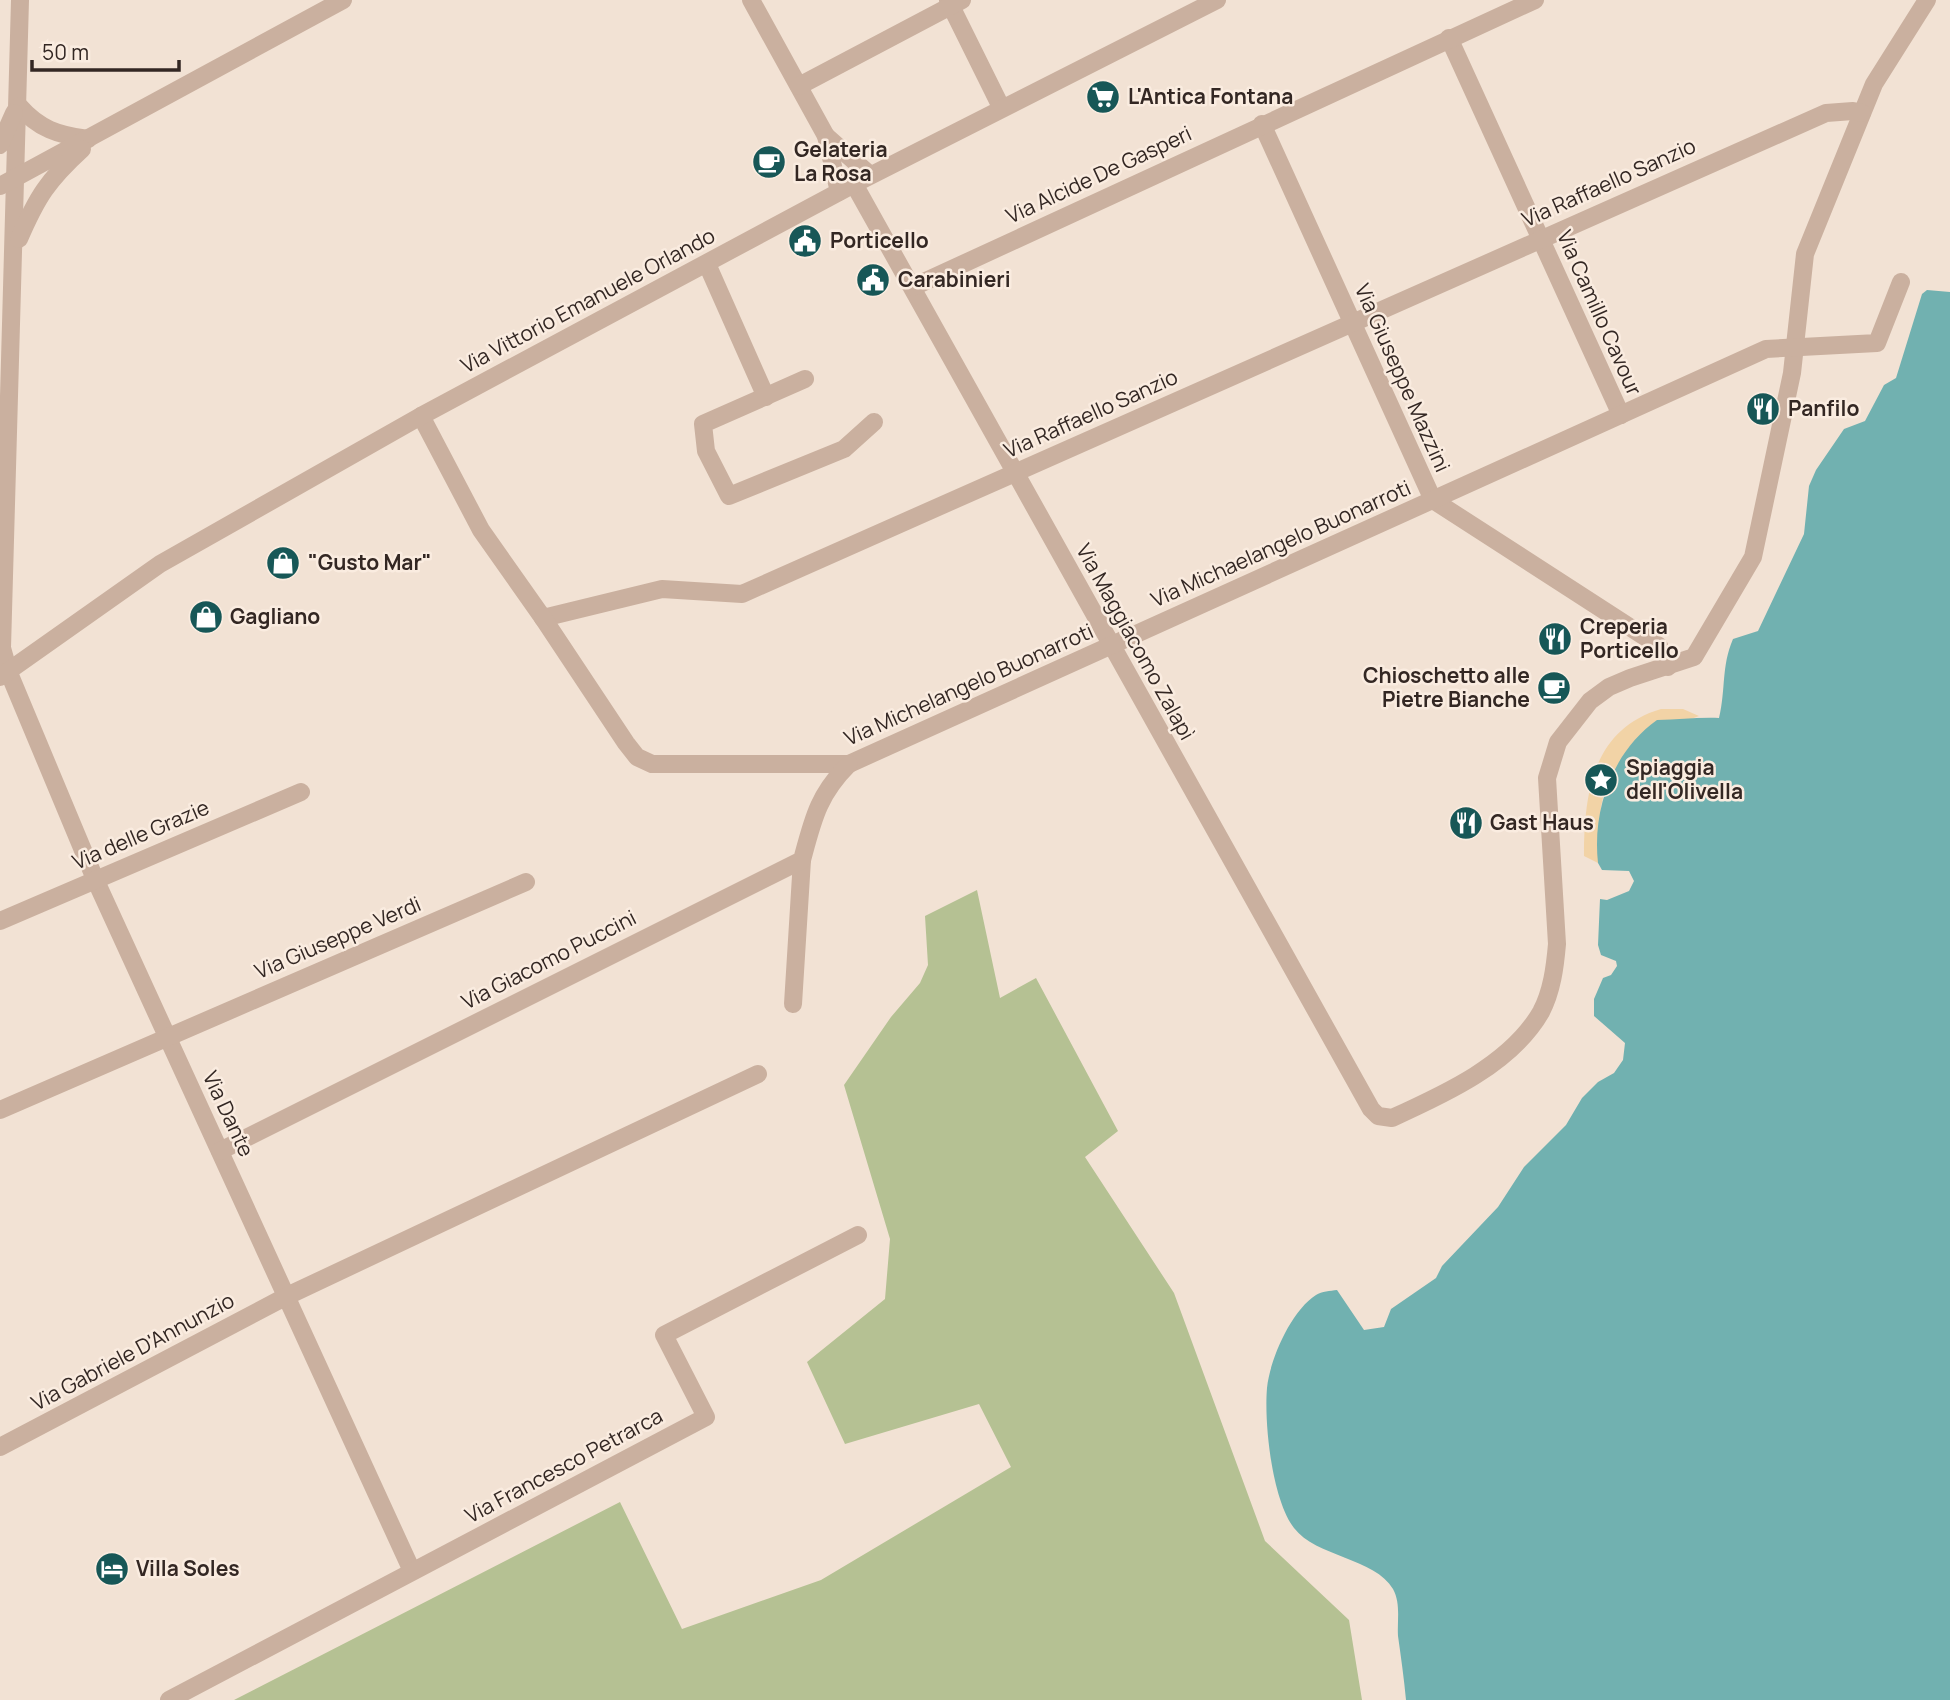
<svg xmlns="http://www.w3.org/2000/svg" width="1950" height="1700" viewBox="0 0 1950 1700" font-family="Manrope,sans-serif">
	<rect width="100%" height="100%" fill="#f2e2d4"/>
	<path fill="#b5c193" d="M 977,890 L 1000,998 L 1036,978 L 1118,1131 L 1085,1157 L 1174,1293 L 1265,1541 L 1349,1620 L 1362,1700 L 234,1700 L 620,1502 L 682,1629 L 821,1580 L 1011,1467 L 979,1404 L 845,1444 L 807,1362 L 885,1299 L 890,1239 L 844,1085 L 891,1017 L 920,983 L 928,965 L 925,916 Z"/>
	<path fill="#f2d3a6" d="M 1661,709 L 1683,709 L 1699,716 L 1683,722 L 1615,771 L 1605,788 L 1601,807 L 1598,863 L 1584,856 C 1584,793 1593,729 1661,709 Z"/>
	<path fill="#71b1b0" d="M 1927,290 L 1950,292 L 1950,1700 L 1406,1700 C 1404,1679 1401,1657 1398,1636 C 1397,1620 1401,1604 1393,1589 C 1375,1558 1316,1557 1294,1528 C 1272,1499 1264,1424 1267,1388 C 1270,1359 1291,1311 1316,1295 C 1322,1291 1330,1291 1337,1290 L 1364,1330 L 1384,1327 L 1391,1309 L 1436,1278 L 1442,1266 L 1498,1207 L 1524,1167 L 1566,1125 L 1582,1098 L 1598,1082 L 1614,1073 L 1623,1060 L 1625,1043 L 1594,1016 L 1594,999 L 1603,978 L 1611,975 L 1617,966 L 1616,961 L 1601,955 L 1598,945 L 1600,899 L 1607,900 L 1629,891 L 1634,881 L 1629,871 L 1602,870 L 1598,863 C 1592,809 1613,751 1657,720 C 1679,720 1698,717 1719,718 C 1726,689 1721,667 1733,639 L 1758,631 L 1804,534 L 1809,486 L 1816,470 L 1844,429 L 1865,421 L 1884,385 L 1896,378 L 1922,294 Z"/>
	<g fill="none" stroke-linecap="round" stroke-linejoin="round">
		<g stroke="#cab09f" stroke-width="18">
			<path d="M 20,0 L 2,648 L 9,673 L 95,879 L 412,1571"/>
			<path d="M 751,0 L 826,136 L 839,192"/>
			<path d="M 948,0 L 1001,107"/>
			<path d="M 1449,38 L 1621,415"/>
			<path d="M 799,86 L 962,0"/>
			<path d="M 19,106 C 39,129 58,135 88,139"/>
			<path d="M 1262,124 L 1433,500 L 1659,646 L 1668,667"/>
			<path d="M 826,136 L 870,175"/>
			<path d="M 0,145 L 14,113"/>
			<path d="M 854,184 L 1371,1109 L 1378,1116 L 1392,1118 C 1445,1094 1511,1064 1541,1012 C 1552,991 1555,967 1557,944 L 1547,778 L 1558,742 L 1590,701 L 1609,687 L 1630,678 L 1694,657 L 1753,557 L 1792,373 L 1805,254 L 1874,84 L 1927,0"/>
			<path d="M 0,186 L 343,0"/>
			<path d="M 19,239 C 37,197 48,180 82,149"/>
			<path d="M 707,264 L 766,397"/>
			<path d="M 913,287 L 1535,0"/>
			<path d="M 805,379 L 703,424 L 706,451 L 729,496 L 844,449 L 874,422"/>
			<path d="M 421,416 L 481,530 L 543,618 L 662,589 L 742,594 L 1826,113 L 1853,111 L 1862,113"/>
			<path d="M 543,618 L 626,743 L 637,757 L 652,764 L 849,764 L 1766,349 L 1877,343 L 1901,282"/>
			<path d="M 0,677 L 160,564 L 421,416 L 854,184 L 1217,0"/>
			<path d="M 0,921 L 301,792"/>
			<path d="M 793,1004 L 802,860"/>
			<path d="M 0,1110 L 526,882"/>
			<path d="M 220,1151 L 802,860 C 813,819 818,795 849,764"/>
			<path d="M 0,1447 L 287,1296 L 758,1074"/>
			<path d="M 169,1700 L 706,1417 L 664,1335 L 858,1235"/>
		</g>
	</g>
	<defs>
		<g id="supermarket-disc" transform="scale(1.75)"><circle r="9.5" fill="#175757" stroke="#faece0"/><path d="M-6-5.5h2.5l.6 2H6L4.5 2H-2.5L-4.4-4H-6ZM-1.5 3.2a1.3 1.3 0 1 0 .1 0ZM3 3.2a1.3 1.3 0 1 0 .1 0Z" fill="#fff"/></g>
		<g id="cafe-disc" transform="scale(1.75)"><circle r="9.5" fill="#175757" stroke="#faece0"/><path d="M-5.5-4.5H6V0H3Q3 3.5 0 3.5H-2.5Q-5.5 3.5-5.5 0ZM3-3.2v2h1.7v-2ZM-6 4.5H4V6H-6Z" fill="#fff"/></g>
		<g id="civic-disc" transform="scale(1.75)"><circle r="9.5" fill="#175757" stroke="#faece0"/><path d="M-.6-6.5H3V-4.5H.6V-3L4-1V1h2V6H-6V1h2V-1L-.6-3ZM-1.2 2.5V6h2.4V2.5Z" fill="#fff"/></g>
		<g id="restaurant-disc" transform="scale(1.75)"><circle r="9.5" fill="#175757" stroke="#faece0"/><path d="M-5-6h1v4h1v-4h1v4h1v-4h1v5L-1.5 .5V6h-2V.5L-5-1ZM5-6V6H3V1.5H1.5Q1.5-4 5-6Z" fill="#fff"/></g>
		<g id="shop-disc" transform="scale(1.75)"><circle r="9.5" fill="#175757" stroke="#faece0"/><path d="M-5-2.5h2.3a2.7 3.5 0 0 1 5.4 0H5L5.5 6h-11ZM-1.5-2.5h3a1.5 2.3 0 0 0-3 0Z" fill="#fff"/></g>
		<g id="sight-disc" transform="scale(1.75)"><circle r="9.5" fill="#175757" stroke="#faece0"/><path d="M0-6L1.8-2.2L6-1.7L2.9 1.2L3.7 5.4L0 3.3L-3.7 5.4L-2.9 1.2L-6-1.7L-1.8-2.2Z" fill="#fff"/></g>
		<g id="hotel-disc" transform="scale(1.75)"><circle r="9.5" fill="#175757" stroke="#faece0"/><path d="M-6-4.5h1.5V1H6V5H4.5V3h-9V5H-6ZM-4 0a1.8 1.8 0 1 1 3.6 0ZM.5 0V-2.5h3Q6-2.5 6 0Z" fill="#fff"/></g>
	</defs>
	<g fill-rule="evenodd">
		<use href="#supermarket-disc" x="1103" y="97"/>
		<use href="#cafe-disc" x="769" y="162"/>
		<use href="#civic-disc" x="805" y="241"/>
		<use href="#civic-disc" x="873" y="280"/>
		<use href="#restaurant-disc" x="1763" y="409"/>
		<use href="#shop-disc" x="283" y="563"/>
		<use href="#shop-disc" x="206" y="617"/>
		<use href="#restaurant-disc" x="1555" y="639"/>
		<use href="#cafe-disc" x="1554" y="688"/>
		<use href="#sight-disc" x="1601" y="780"/>
		<use href="#restaurant-disc" x="1466" y="823"/>
		<use href="#hotel-disc" x="112" y="1569"/>
	</g>
	<g text-anchor="middle" stroke-width="5" stroke-linejoin="round" paint-order="stroke">
		<g font-size="21" font-weight="bold" fill="#332723" stroke="#faece0" text-anchor="start">
			<text x="1128" y="104">L'Antica Fontana</text>
			<text x="794" y="157">Gelateria<tspan x="794" dy="24">La Rosa</tspan></text>
			<text x="830" y="248">Porticello</text>
			<text x="898" y="287">Carabinieri</text>
			<text x="1788" y="416">Panfilo</text>
			<text x="308" y="570">"Gusto Mar"</text>
			<text x="230" y="624">Gagliano</text>
			<text x="1580" y="634">Creperia<tspan x="1580" dy="24">Porticello</tspan></text>
			<text x="1530" y="683" text-anchor="end">Chioschetto alle<tspan x="1530" dy="24">Pietre Bianche</tspan></text>
			<text x="1626" y="775">Spiaggia<tspan x="1626" dy="24">dell'Olivella</tspan></text>
			<text x="1490" y="830">Gast Haus</text>
			<text x="136" y="1576">Villa Soles</text>
		</g>
		<g font-size="21" fill="#332723" stroke="#faece0">
			<text transform="translate(1099 175) rotate(-25)" y="7">Via Alcide De Gasperi</text>
			<text transform="translate(1609 183) rotate(-24)" y="7">Via Raffaello Sanzio</text>
			<text transform="translate(588 301) rotate(-28)" y="7">Via Vittorio Emanuele Orlando</text>
			<text transform="translate(1599 313) rotate(66)" y="7">Via Camillo Cavour</text>
			<text transform="translate(1402 378) rotate(66)" y="7">Via Giuseppe Mazzini</text>
			<text transform="translate(1091 414) rotate(-24)" y="7">Via Raffaello Sanzio</text>
			<text transform="translate(1281 544) rotate(-24)" y="7">Via Michaelangelo Buonarroti</text>
			<text transform="translate(1135 642) rotate(61)" y="7">Via Maggiacomo Zalapì</text>
			<text transform="translate(969 685) rotate(-24)" y="7">Via Michelangelo Buonarroti</text>
			<text transform="translate(141 835) rotate(-23)" y="7">Via delle Grazie</text>
			<text transform="translate(338 938) rotate(-23)" y="7">Via Giuseppe Verdi</text>
			<text transform="translate(549 960) rotate(-27)" y="7">Via Giacomo Puccini</text>
			<text transform="translate(228 1114) rotate(65)" y="7">Via Dante</text>
			<text transform="translate(133 1352) rotate(-28)" y="7">Via Gabriele D'Annunzio</text>
			<text transform="translate(564 1466) rotate(-28)" y="7">Via Francesco Petrarca</text>
		</g>
	</g>
	<path d="M32 60v10h147v-10" fill="none" stroke="#332723" stroke-width="3.5"/>
	<text x="42" y="60" font-size="21" fill="#332723" stroke="#faece0" stroke-width="5" paint-order="stroke">50 m</text>
</svg>
